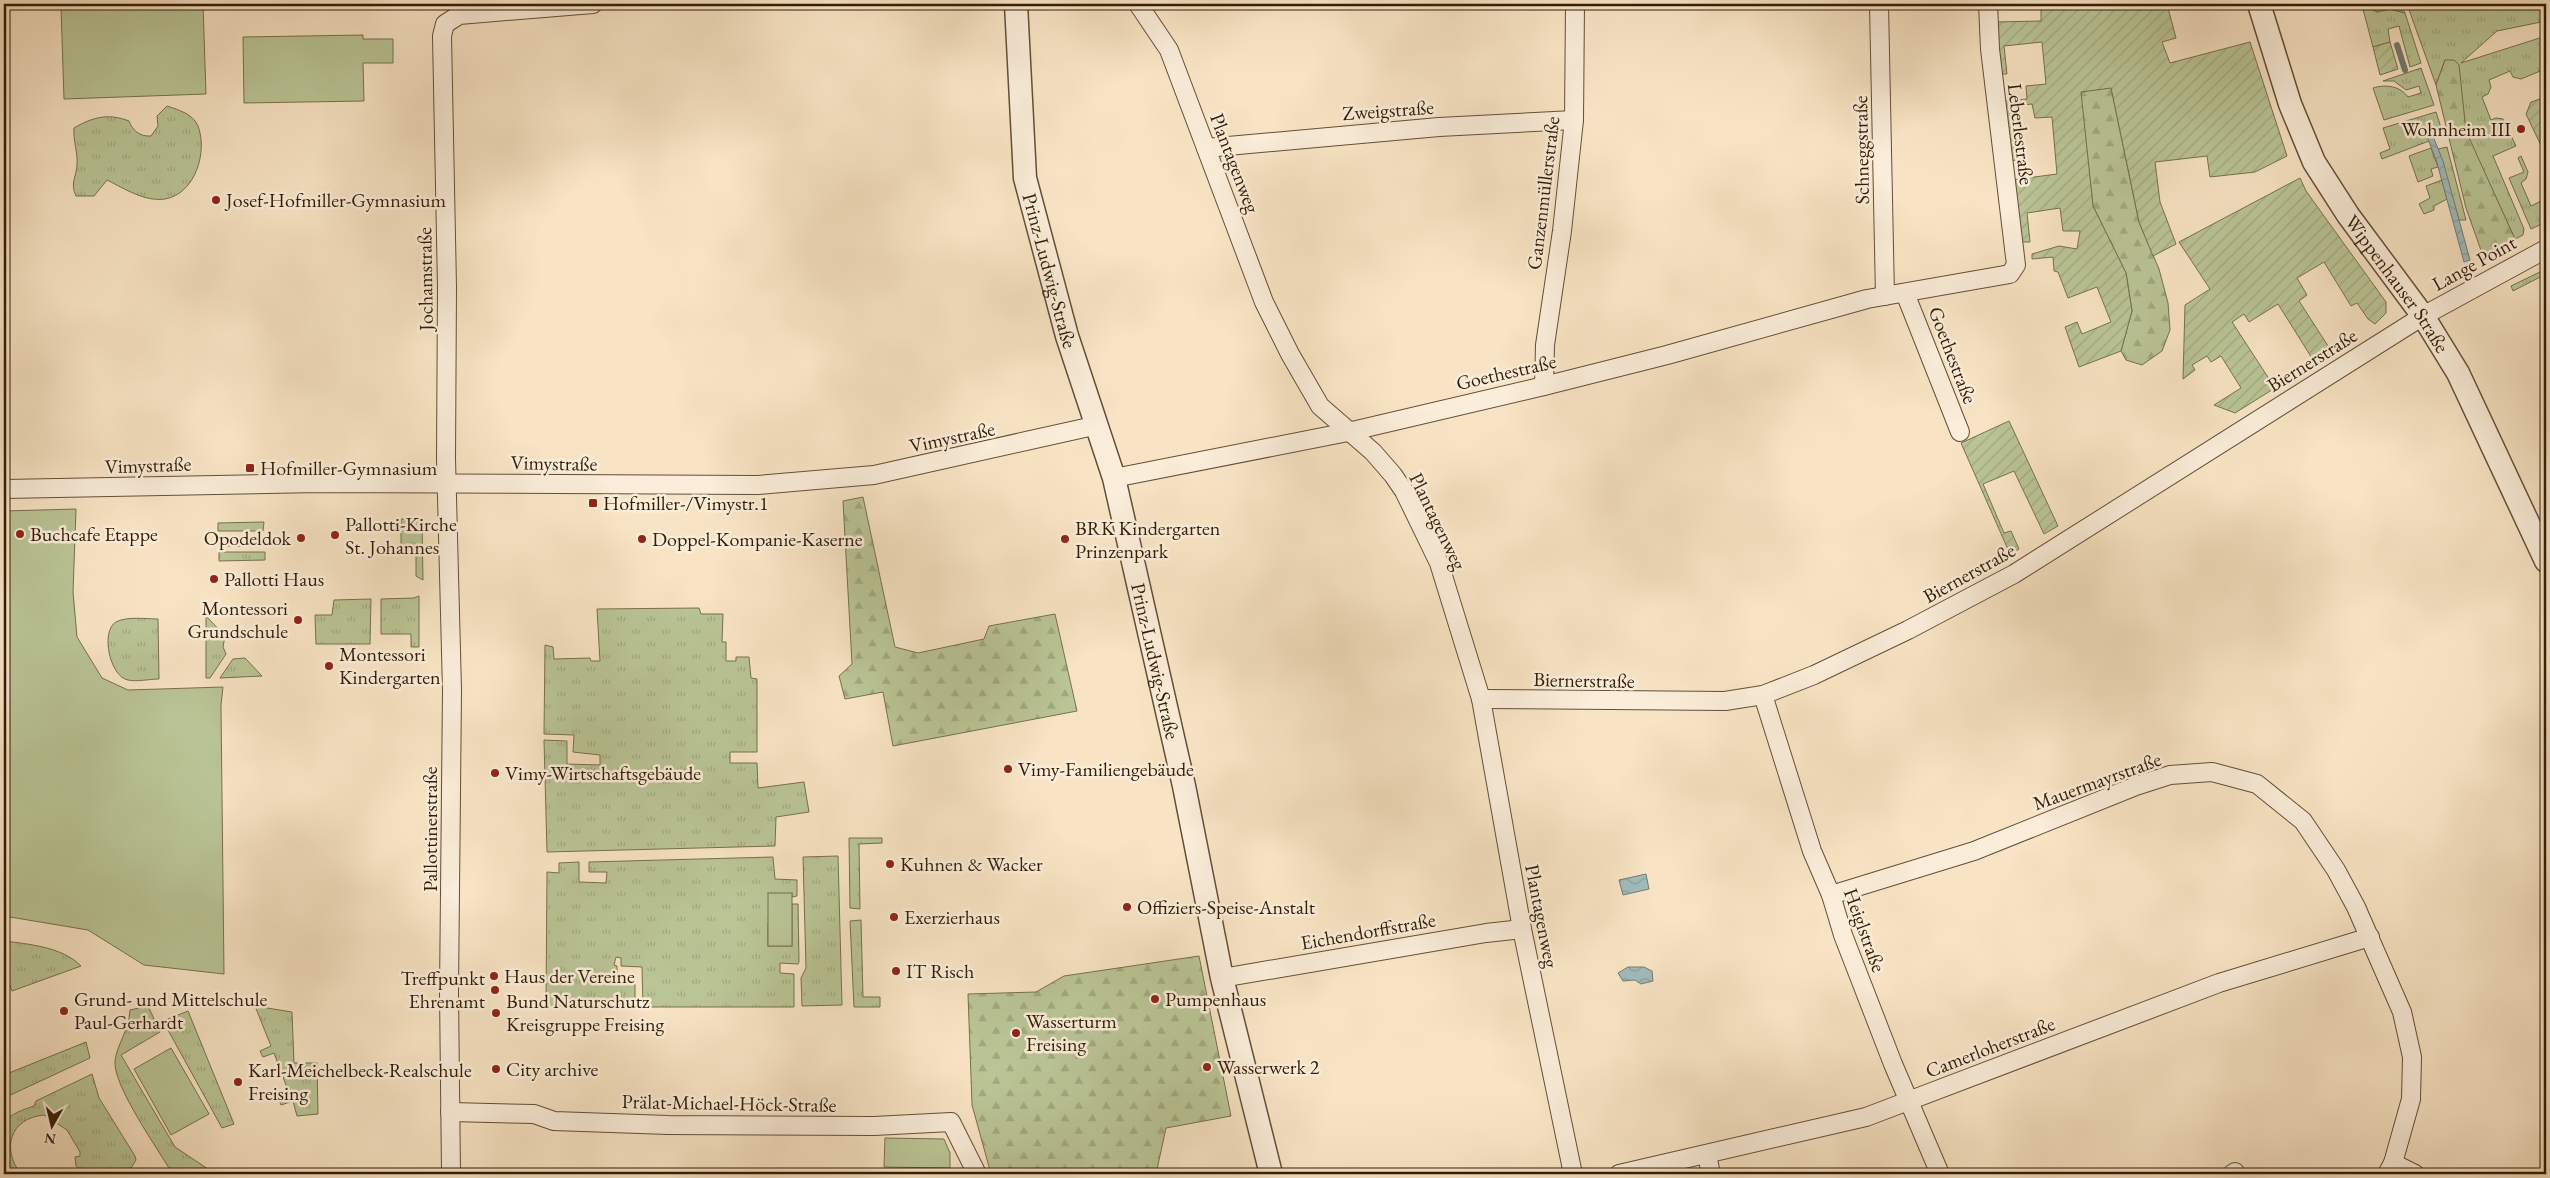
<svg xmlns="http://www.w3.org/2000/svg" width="2550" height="1178" viewBox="0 0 2550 1178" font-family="'EB Garamond',serif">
	<defs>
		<pattern id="grass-tufts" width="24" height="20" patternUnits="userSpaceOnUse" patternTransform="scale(1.25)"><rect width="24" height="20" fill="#bac596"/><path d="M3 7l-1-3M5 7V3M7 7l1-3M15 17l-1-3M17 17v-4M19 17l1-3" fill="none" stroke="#a0a980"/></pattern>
		<pattern id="forest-firs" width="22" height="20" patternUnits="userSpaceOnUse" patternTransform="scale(1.25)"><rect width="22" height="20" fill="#bac596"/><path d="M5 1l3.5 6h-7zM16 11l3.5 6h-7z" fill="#a0a980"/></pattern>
		<pattern id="garden-furrows" width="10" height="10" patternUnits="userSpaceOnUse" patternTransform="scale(1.25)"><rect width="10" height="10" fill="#bac596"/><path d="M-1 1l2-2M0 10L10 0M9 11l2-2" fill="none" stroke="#a0a980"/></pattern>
		<pattern id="water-waves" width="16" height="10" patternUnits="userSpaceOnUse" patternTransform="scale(1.25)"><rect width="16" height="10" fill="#a0bcbd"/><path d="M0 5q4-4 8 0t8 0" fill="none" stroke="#8aa1a1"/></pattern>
	</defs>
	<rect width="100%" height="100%" fill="#f8e4c4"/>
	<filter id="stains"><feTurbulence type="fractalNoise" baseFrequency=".004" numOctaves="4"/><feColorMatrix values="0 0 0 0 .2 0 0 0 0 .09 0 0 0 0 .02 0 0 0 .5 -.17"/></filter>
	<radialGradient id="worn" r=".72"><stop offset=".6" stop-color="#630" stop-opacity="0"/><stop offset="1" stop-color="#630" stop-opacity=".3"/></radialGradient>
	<g fill="url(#grass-tufts)" stroke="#76714e">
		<path d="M 2407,4 L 2546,4 L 2546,21 L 2497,31 L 2461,63 L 2546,36 L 2545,69 L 2521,79 L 2513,77 L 2510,71 L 2489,80 L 2491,87 L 2488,94 L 2482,97 L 2491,120 L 2496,118 L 2503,119 L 2516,146 L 2493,156 L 2524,229 L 2523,235 L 2515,239 L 2472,146 L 2466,131 L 2461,104 L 2445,60 L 2436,85 Z"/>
		<path d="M 2370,8 L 2377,12 L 2390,9 L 2405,13 L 2421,63 L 2410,67 L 2399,26 L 2388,29 L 2390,42 L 2373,47 L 2363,9 Z"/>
		<path d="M 2421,68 L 2434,105 L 2384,120 L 2373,88 C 2386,84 2400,86 2408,97 L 2421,93 L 2419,86 L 2406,90 L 2394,81 L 2383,81 Z"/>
		<path d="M 167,106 C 179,110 193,114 198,126 C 208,152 195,194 165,199 C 145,202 125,189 107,180 L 94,196 L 76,196 C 70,183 76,178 77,165 C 78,153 73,140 74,128 C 93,117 108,113 129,121 C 132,130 140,137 151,136 L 158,126 L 157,116 Z"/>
		<path d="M 2436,112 L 2443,134 L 2433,137 L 2431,129 L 2425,131 L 2429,141 L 2382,159 L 2380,153 L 2390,149 L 2383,128 Z"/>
		<path d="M 2447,147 L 2466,220 L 2459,220 L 2438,149 Z"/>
		<path d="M 2431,148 L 2438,167 L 2431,169 L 2433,176 L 2418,182 L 2409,156 Z"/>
		<path d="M 2521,156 L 2528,172 L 2526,179 L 2521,183 L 2531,206 L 2541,201 L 2546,204 L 2546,222 L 2531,229 L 2509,178 L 2524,172 L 2518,158 Z"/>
		<path d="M 2442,180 L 2447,199 L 2434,206 L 2434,210 L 2424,214 L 2419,204 L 2430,198 L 2426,186 Z"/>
		<path d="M 2546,269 L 2546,274 L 2513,291 L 2511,286 Z"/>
		<path d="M 401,519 L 422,519 L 423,580 L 416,576 L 416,550 L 401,550 Z"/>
		<path d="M 264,522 L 263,531 L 218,531 L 218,523 Z"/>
		<rect x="219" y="537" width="46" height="9"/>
		<path d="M 219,552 L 265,552 L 265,560 L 219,561 Z"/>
		<path d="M 419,596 L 419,647 L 411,647 L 411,634 L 381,634 L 381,599 L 414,598 Z"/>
		<path d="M 371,599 L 370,644 L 316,644 L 315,615 L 332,615 L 334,600 Z"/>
		<path d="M 699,608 L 701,614 L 723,614 L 722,642 L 726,642 L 726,661 L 736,661 L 736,657 L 749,657 L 751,678 L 757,679 L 757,752 L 730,752 L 730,763 L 757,763 L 758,788 L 804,782 L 809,812 L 776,817 L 775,846 L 547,852 L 544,740 L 567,741 L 567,764 L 600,765 L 600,755 L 573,752 L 574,735 L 544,734 L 545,645 L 553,647 L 554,659 L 590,658 L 591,661 L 600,661 L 597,609 Z"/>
		<path d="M 206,616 L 225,636 L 223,647 L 226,654 L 210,678 L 206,678 Z"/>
		<path d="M 158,619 L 159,679 C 150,679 137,682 128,680 C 110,677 100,631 116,622 C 127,616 146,619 158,619 Z"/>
		<path d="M 245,658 L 262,676 L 220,678 L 233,659 Z"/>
		<path d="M 849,838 L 882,838 L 882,843 L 859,844 L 860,909 L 850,908 Z"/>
		<path d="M 838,856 L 842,1005 L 802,1006 L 801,978 L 806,968 L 803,857 Z"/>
		<path d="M 773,857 L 775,879 L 797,880 L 797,896 L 792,897 L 792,893 L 768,923 L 768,946 L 792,946 L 792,904 L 798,904 L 799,962 L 798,964 L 780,963 L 780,973 L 794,974 L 794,1007 L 643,1007 L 642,967 L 621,966 L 621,958 L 616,957 L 614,965 L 617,966 L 617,976 L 635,977 L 635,1007 L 546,1006 L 547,872 L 559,873 L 559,863 L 579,862 L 579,882 L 606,883 L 607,872 L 589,872 L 589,862 Z"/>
		<path d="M 861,920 L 863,997 L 880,997 L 880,1007 L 854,1007 L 850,921 Z"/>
		<path d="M 4,941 C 28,944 63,947 81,966 L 12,991 L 4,970 Z"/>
		<path d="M 148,1006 L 160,1032 L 121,1055 L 175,1147 L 208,1169 L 212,1174 L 172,1173 C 158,1149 113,1086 115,1061 C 117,1044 129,1031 130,1010 Z"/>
		<path d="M 255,1006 L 292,1012 L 294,1063 L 317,1063 L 318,1114 L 297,1116 L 293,1101 L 281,1105 L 278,1098 L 289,1093 L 274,1053 L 263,1057 L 260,1051 L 271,1046 Z"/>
		<path d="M 188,1011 L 234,1124 L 222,1128 L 163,1021 Z"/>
		<path d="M 86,1042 L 90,1058 L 4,1098 L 4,1075 Z"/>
		<path d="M 92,1074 L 99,1098 L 135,1156 L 136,1160 L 131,1168 L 83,1171 L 76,1166 L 75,1157 L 80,1156 L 80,1152 L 67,1130 L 44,1115 C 10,1118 1,1149 21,1174 L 4,1174 L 4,1123 C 11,1113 23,1110 34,1106 L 36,1101 Z"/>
	</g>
	<g fill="url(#forest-firs)" stroke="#76714e">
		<path d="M 2445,60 L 2454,60 L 2459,65 L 2466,131 L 2515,239 L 2483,256 L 2466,208 L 2436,85 Z"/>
		<path d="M 2111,87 L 2139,222 L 2159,269 L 2168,303 L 2170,330 L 2162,351 L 2142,365 L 2126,360 L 2121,351 L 2132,311 L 2126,273 L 2093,206 L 2080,92 Z"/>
		<path d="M 863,497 L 895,647 L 918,653 L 984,639 L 989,626 L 1055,614 L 1077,711 L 893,746 L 883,692 L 845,699 L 839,676 L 852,664 L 843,501 Z"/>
		<path d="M 1199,956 L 1231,1116 L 1166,1128 L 1156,1174 L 991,1174 L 972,1105 L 968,994 L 1036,992 L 1064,976 Z"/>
	</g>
	<g fill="#bac596" stroke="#76714e">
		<path d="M 141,4 L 203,4 L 206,94 L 64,99 L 61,7 Z"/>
		<path d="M 363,35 L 363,39 L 393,39 L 393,63 L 363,63 L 364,101 L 244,103 L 243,37 Z"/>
		<path d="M 76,509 L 73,592 L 77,637 L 102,678 L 128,690 L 223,687 L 221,705 L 224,974 L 144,965 L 88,930 L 4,916 L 4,511 Z"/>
		<rect x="768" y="893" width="24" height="53"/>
		<path d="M 171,1048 L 209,1114 L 171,1135 L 134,1069 Z"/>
		<path d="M 885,1138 L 944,1139 L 950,1153 L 950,1168 L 884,1167 Z"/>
	</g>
	<g fill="url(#garden-furrows)" stroke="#76714e">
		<path d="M 2041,4 L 2167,4 L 2176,38 L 2162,42 L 2170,63 L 2250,42 L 2287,156 L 2255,172 L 2210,177 L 2207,156 L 2155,162 L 2160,202 L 2176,244 L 2153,256 L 2139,222 L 2111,88 L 2081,92 L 2093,206 L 2126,273 L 2132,311 L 2121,351 L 2079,367 L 2065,327 L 2077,322 L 2082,334 L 2111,322 L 2097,287 L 2068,298 L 2058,272 L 2054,271 L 2053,257 L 2032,259 L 2032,254 L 2059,246 L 2077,249 L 2080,231 L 2063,231 L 2060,208 L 2027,213 L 2030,242 L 2021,242 L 2012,180 L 2057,174 L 2052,117 L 2035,118 L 2032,104 L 2011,106 L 2017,160 L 2009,161 L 2004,101 L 2027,99 L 2026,86 L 2046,84 L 2042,42 L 2004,46 L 2007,74 L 1999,74 L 1993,22 L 2041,21 Z"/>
		<path d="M 2385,4 L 2400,4 L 2405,13 L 2390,9 L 2377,12 L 2370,8 Z"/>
		<path d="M 2390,42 L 2398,69 L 2380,75 L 2373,47 Z"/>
		<path d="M 2546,97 L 2546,156 L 2526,114 L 2531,102 Z"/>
		<path d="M 2300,178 L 2306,191 L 2386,302 L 2386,313 L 2375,324 L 2368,319 L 2357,303 L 2351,306 L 2324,262 L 2297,278 L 2307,295 L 2299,301 L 2332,352 L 2315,363 L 2278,304 L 2249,322 L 2244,314 L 2232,322 L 2275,388 L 2235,413 L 2214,405 L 2241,388 L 2221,356 L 2211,362 L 2207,356 L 2192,365 L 2195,370 L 2183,379 L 2185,305 L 2210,289 L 2179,242 Z"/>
		<path d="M 2009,421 L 2058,526 L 2044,534 L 2014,471 L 1983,484 L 2004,533 L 2011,531 L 2019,549 L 2010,554 L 1961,443 Z"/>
	</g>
	<g fill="url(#water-waves)" stroke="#747c74">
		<path d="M 2430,129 L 2443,161 L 2470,260 L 2464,262 L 2437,163 L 2425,131 Z"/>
		<path d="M 1646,874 L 1649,889 L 1623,895 L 1619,880 Z"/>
		<path d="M 1628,967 L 1644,967 L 1652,971 L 1653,981 L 1641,984 L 1635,980 L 1623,981 L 1618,973 Z"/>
	</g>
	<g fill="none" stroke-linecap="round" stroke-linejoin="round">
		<path stroke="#747c74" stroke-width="6" d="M 2397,45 L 2405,70"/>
		<g stroke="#644f36" stroke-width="20">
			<g id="minor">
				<path d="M 1138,4 L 1169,50 L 1264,302 L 1290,354 L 1320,406 L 1373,452 L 1393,475 L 1404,491 L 1439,563 L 1481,699 L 1522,929 L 1573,1174"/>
				<path d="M 1879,4 L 1885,296"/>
				<path d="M 1206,148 L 1439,127 L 1574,120"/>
				<path d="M 1905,293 L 1960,432"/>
				<path d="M 1544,386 L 1545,345 L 1562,231 L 1574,120 L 1575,4"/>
				<path d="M 1114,478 L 1348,432 L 1544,386 L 1667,355 L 1867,299 L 2010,274 L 2016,265 L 1990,49 L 1988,4"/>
				<path d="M 4,489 L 319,483 L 758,485 L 874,475 L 1098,425"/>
				<path d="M 1763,695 L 1812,851 L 1831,895 L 1843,935 L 1893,1064 L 1940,1174"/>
				<path d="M 1481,699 L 1725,701 L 1763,695 L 1814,675 L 1908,630 L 2014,574 L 2423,316 L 2546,249"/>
				<path d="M 1831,895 L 1974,851 L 2136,786 L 2170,775 L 2212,772 L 2257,784 L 2303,821 L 2336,870 L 2356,907 L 2402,1012 L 2412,1057 L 2411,1099 L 2393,1163 L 2387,1174"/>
				<path d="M 1222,978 L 1486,933 L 1522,929"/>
				<path d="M 450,1112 L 534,1114 L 554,1121 L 668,1125 L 874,1126 L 951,1122 L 977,1174"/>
				<path d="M 1707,1155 L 1711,1174"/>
				<path d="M 2393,1163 L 2415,1174"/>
				<path d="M 451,1174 L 449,992 L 452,690 L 446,459 L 447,287 L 442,36 L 445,24 L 459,15 L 593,4"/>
				<path d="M 1619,1174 L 1866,1117 L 2219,983 L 2370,937"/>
				<path d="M 2232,1174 L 2235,1172"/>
			</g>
		</g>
		<g stroke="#644f36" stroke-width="25">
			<g id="tertiary">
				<path id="s1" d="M 1016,4 L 1025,178 L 1067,336 L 1114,478 L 1184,786 L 1222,978 L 1271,1174"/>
				<path id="s2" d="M 2259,4 L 2290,104 L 2314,162 L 2348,215 L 2423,316 L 2458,373 L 2546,561"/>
			</g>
		</g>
		<use href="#minor" stroke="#faedd9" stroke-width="18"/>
		<use href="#tertiary" stroke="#faedd9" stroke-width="22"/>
	</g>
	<g fill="#8f2418" stroke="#faedd9" stroke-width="2">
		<circle cx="2521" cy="129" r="5"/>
		<circle cx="216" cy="200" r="5"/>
		<rect x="245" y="463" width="10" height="10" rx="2.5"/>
		<rect x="588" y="498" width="10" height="10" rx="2.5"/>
		<circle cx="20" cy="534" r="5"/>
		<circle cx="335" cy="535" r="5"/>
		<circle cx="301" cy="538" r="5"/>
		<circle cx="642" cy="539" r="5"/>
		<circle cx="1065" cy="539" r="5"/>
		<circle cx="214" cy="579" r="5"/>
		<circle cx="298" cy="620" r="5"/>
		<circle cx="329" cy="666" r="5"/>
		<circle cx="1008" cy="769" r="5"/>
		<circle cx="495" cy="773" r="5"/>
		<circle cx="890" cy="864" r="5"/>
		<circle cx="1127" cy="907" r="5"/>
		<circle cx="894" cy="917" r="5"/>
		<circle cx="896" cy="971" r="5"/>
		<circle cx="494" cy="976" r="5"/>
		<circle cx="495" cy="990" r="5"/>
		<circle cx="1155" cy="999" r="5"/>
		<circle cx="64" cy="1011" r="5"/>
		<circle cx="496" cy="1013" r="5"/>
		<circle cx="1016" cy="1033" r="5"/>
		<circle cx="1207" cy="1067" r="5"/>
		<circle cx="496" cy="1069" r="5"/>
		<circle cx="238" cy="1082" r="5"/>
	</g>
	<g text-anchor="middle" stroke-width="5" stroke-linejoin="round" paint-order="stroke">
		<g font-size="20" fill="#321d06" stroke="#faedd9">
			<text transform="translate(1388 110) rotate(-4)" y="7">Zweigstraße</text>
			<text transform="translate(2021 134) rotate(83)" y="7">Leberlestraße</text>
			<text transform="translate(1861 150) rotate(-91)" y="7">Schneggstraße</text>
			<text transform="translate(1235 163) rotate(69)" y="7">Plantagenweg</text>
			<text transform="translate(1543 193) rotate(-83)" y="7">Ganzenmüllerstraße</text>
			<text transform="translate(2474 263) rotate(-29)" y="7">Lange Point</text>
			<text dy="7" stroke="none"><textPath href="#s1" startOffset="270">Prinz-Ludwig-Straße</textPath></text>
			<text transform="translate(425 279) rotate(-91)" y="7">Jochamstraße</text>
			<text dy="7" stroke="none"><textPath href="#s2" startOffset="315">Wippenhauser Straße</textPath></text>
			<text transform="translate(1953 355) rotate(69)" y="7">Goethestraße</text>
			<text transform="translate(2312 360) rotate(-32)" y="7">Biernerstraße</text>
			<text transform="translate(1506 372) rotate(-13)" y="7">Goethestraße</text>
			<text transform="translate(952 437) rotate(-12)" y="7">Vimystraße</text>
			<text transform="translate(554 463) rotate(1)" y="7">Vimystraße</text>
			<text transform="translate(148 465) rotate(-2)" y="7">Vimystraße</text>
			<text transform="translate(1438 521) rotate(64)" y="7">Plantagenweg</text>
			<text transform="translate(1969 573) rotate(-29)" y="7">Biernerstraße</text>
			<text dy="7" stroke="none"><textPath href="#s1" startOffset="675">Prinz-Ludwig-Straße</textPath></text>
			<text transform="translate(1584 680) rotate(1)" y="7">Biernerstraße</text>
			<text transform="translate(2097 781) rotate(-20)" y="7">Mauermayrstraße</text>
			<text transform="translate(430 829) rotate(-90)" y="7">Pallottinerstraße</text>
			<text transform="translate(1542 916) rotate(79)" y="7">Plantagenweg</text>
			<text transform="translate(1865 930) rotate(70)" y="7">Heiglstraße</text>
			<text transform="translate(1368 931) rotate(-10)" y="7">Eichendorffstraße</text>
			<text transform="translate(1990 1047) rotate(-21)" y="7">Camerloherstraße</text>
			<text transform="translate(729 1103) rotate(1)" y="7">Prälat-Michael-Höck-Straße</text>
		</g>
		<g font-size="20" fill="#321d06" stroke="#faedd9" text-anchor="start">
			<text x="2511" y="136" text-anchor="end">Wohnheim III</text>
			<text x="226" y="207">Josef-Hofmiller-Gymnasium</text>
			<text x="260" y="475">Hofmiller-Gymnasium</text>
			<text x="603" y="510">Hofmiller-/Vimystr.1</text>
			<text x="345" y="531">Pallotti-Kirche<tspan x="345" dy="23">St. Johannes</tspan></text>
			<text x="1075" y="535">BRK Kindergarten<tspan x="1075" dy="23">Prinzenpark</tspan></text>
			<text x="30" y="541">Buchcafe Etappe</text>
			<text x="291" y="545" text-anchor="end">Opodeldok</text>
			<text x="652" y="546">Doppel-Kompanie-Kaserne</text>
			<text x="224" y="586">Pallotti Haus</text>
			<text x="288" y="615" text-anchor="end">Montessori<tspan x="288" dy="23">Grundschule</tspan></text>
			<text x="339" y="661">Montessori<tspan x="339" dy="23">Kindergarten</tspan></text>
			<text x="1018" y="776">Vimy-Familiengebäude</text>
			<text x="505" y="780">Vimy-Wirtschaftsgebäude</text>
			<text x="900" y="871">Kuhnen &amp; Wacker</text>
			<text x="1137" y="914">Offiziers-Speise-Anstalt</text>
			<text x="904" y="924">Exerzierhaus</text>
			<text x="906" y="978">IT Risch</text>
			<text x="504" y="983">Haus der Vereine</text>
			<text x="485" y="985" text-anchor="end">Treffpunkt<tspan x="485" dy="23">Ehrenamt</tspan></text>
			<text x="74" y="1006">Grund- und Mittelschule<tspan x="74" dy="23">Paul-Gerhardt</tspan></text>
			<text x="1165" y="1006">Pumpenhaus</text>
			<text x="506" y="1008">Bund Naturschutz<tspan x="506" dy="23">Kreisgruppe Freising</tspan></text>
			<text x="1026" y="1028">Wasserturm<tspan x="1026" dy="23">Freising</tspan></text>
			<text x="1217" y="1074">Wasserwerk 2</text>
			<text x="506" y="1076">City archive</text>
			<text x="248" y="1077">Karl-Meichelbeck-Realschule<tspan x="248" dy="23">Freising</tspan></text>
		</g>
	</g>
	<rect width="2550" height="1178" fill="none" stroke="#f8e4c4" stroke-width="20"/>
	<rect x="5" y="5" width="2540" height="1168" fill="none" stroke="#321d06" stroke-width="2.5"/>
	<rect x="10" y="10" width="2530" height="1158" fill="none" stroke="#321d06"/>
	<g transform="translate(52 1126) rotate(188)" stroke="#faedd9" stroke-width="4" paint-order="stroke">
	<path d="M0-4L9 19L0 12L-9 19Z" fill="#321d06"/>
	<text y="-8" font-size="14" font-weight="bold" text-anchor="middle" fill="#321d06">N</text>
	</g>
	<rect width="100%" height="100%" filter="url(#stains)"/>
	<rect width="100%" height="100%" fill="url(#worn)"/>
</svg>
